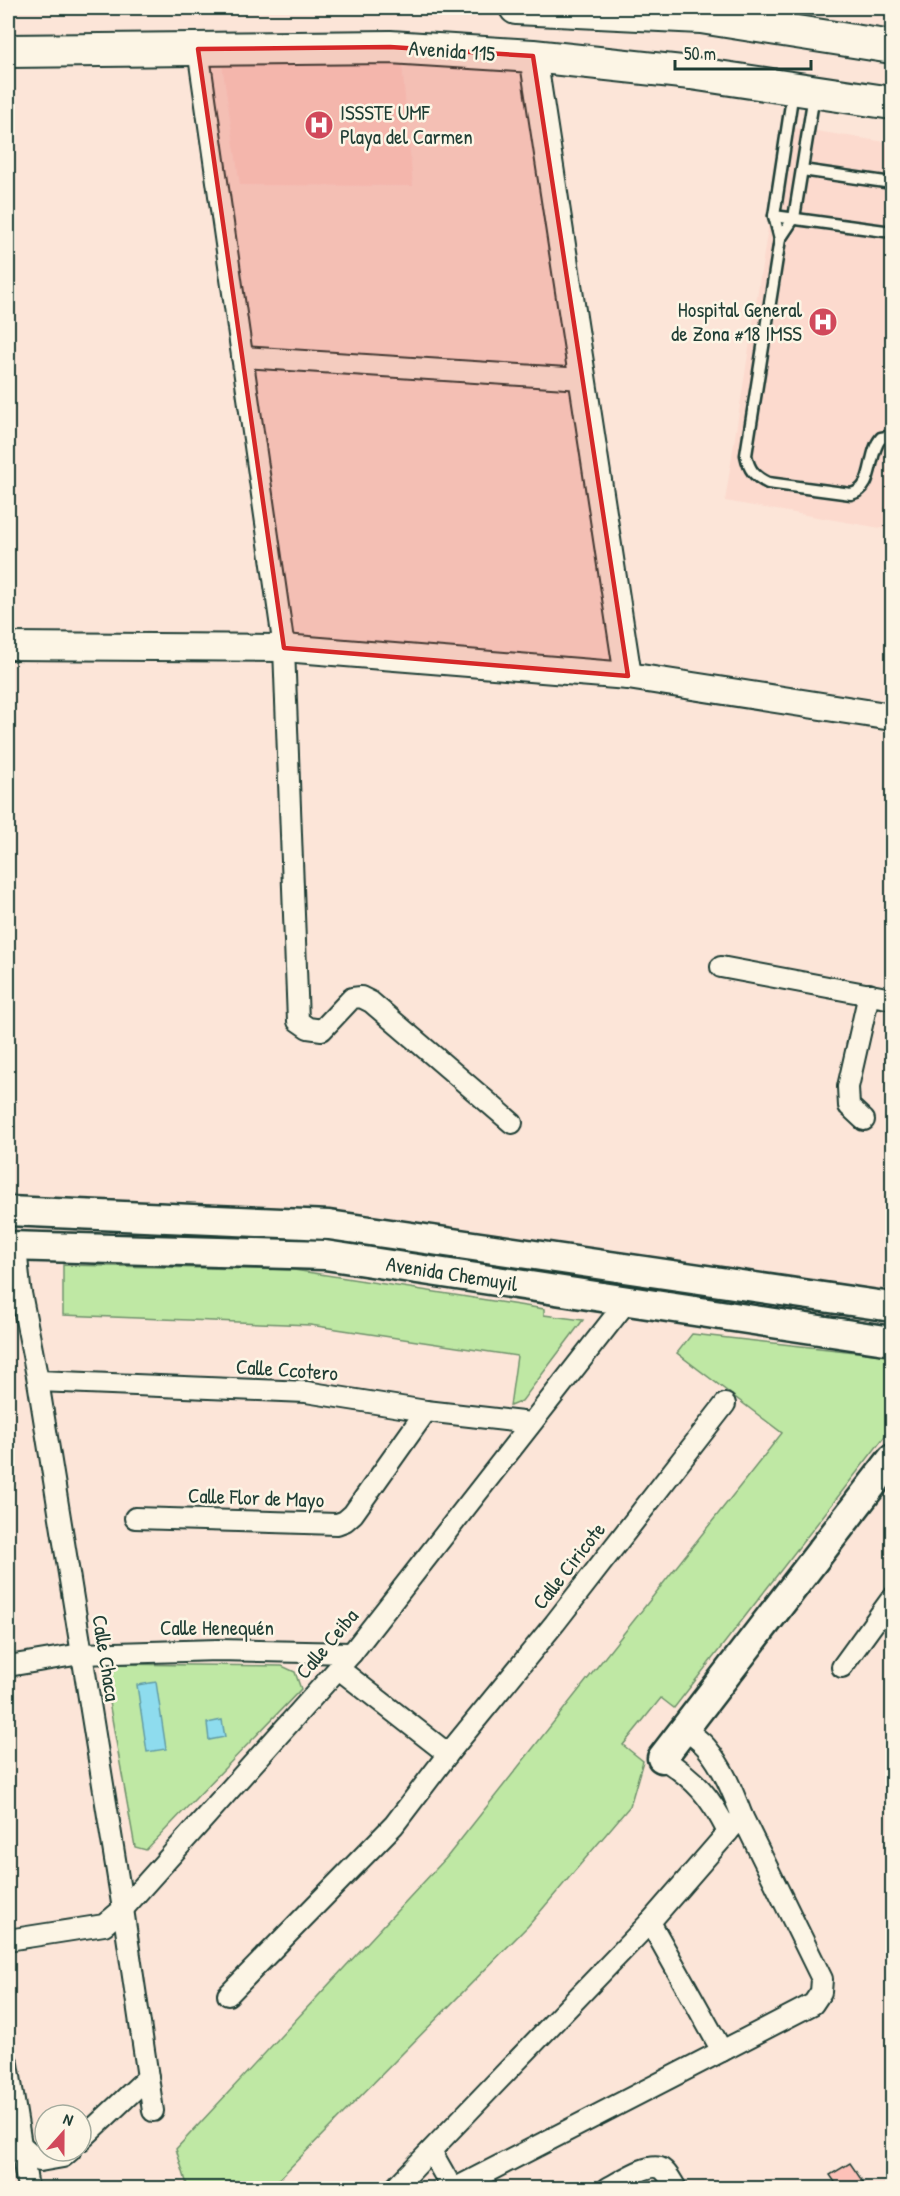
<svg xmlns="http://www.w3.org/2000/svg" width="900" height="2196" viewBox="0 0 900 2196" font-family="'Patrick Hand',sans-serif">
	<rect width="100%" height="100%" fill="#fce5d8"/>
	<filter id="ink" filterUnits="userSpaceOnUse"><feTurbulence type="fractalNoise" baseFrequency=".0167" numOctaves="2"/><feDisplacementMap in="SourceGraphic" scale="12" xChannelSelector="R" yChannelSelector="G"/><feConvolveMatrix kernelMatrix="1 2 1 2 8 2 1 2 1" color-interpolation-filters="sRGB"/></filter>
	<g filter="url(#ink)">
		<g fill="#fcdace">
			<path d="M 221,58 L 402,64 L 413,186 L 240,185 Z"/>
			<path d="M 784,126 L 892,143 L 892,530 L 725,501 Z"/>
		</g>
		<g fill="#bfe8a4" stroke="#6f926c" stroke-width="1.5">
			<path d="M 63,1265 L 294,1270 L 544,1309 L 544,1315 L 583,1320 L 522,1401 L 510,1406 L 517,1356 L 310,1325 L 63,1315 Z"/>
			<path d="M 692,1334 L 892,1356 L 892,1427 L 674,1708 L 661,1698 L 623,1745 L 643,1761 L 630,1806 L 528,1926 L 270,2188 L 188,2188 L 176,2149 L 447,1857 L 782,1433 L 677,1353 Z"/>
			<path d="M 111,1664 L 282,1666 L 295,1672 L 301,1689 L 146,1850 L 135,1847 L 104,1674 Z"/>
		</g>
		<g fill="#8edcee" stroke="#629ca4" stroke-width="1.5">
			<path d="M 156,1682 L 166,1749 L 147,1752 L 137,1685 Z"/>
			<path d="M 222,1720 L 225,1737 L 209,1740 L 207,1723 Z"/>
		</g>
		<path fill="#fdc1b8" stroke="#1f3d34" stroke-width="1.5" d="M 850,2163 L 867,2188 L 839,2188 L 830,2175 Z"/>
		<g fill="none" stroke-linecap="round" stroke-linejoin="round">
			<g stroke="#1f3d34" stroke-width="15">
				<g id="service">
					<path d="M 793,91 L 774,216 L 780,239 L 794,218 L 814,95"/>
					<path d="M 802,170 L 892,183"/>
					<path d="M 774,216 L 892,232"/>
					<path d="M 780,239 L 746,455 C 749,470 754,476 768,483 L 851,494 C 875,489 867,454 881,438 L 892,436"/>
				</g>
			</g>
			<g stroke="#1f3d34" stroke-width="24">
				<g id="minor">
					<path d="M 198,49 L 284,648 L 298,1021 L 308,1028 L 322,1030 L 352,998 L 361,997 L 371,1002 L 512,1123"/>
					<path d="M 242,357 L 582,379"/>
					<path d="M 721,967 L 892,999"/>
					<path d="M 864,1120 L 849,1106 L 848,1087 L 869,994"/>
					<path d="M 16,1247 L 20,1288 L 38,1381 L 123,1909 L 153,2111"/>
					<path d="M 38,1381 L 306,1392 L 426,1411 L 531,1423"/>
					<path d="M 135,1518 L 337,1524 L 345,1521 L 353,1514 L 426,1411"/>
					<path d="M 8,1666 L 81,1654 L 218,1650 L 352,1653"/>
					<path d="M 842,1667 L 892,1598"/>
					<path d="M 339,1669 L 448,1754 L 555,1623 L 725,1404"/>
					<path d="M 683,1729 C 691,1734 700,1740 706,1747 C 723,1767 733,1792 742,1816"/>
					<path d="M 662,1758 C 696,1780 710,1796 728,1832"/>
					<path d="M 650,1922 L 722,2051"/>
					<path d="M 8,1940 L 104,1925 L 123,1909 L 352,1653 L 627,1301"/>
					<path d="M 228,1995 L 394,1825 L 448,1754"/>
					<path d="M 8,2064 L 28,2188"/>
					<path d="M 81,2140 L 148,2077"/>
					<path d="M 22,2146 L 40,2161 L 63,2157 L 70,2151"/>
					<path d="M 431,2151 L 452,2188"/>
					<path d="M 395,2188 L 650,1922 L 742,1816 L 822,1979 L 821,1992 L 813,2004 L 456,2188"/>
					<path d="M 608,2188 C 620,2182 650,2161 662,2169 C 668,2173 672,2182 676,2188"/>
				</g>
			</g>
			<g stroke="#1f3d34" stroke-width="30">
				<g id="tertiary">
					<path d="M 533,56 L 628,676"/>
					<path d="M 8,646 L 284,648 L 628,676 L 892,717"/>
				</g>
			</g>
			<g stroke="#1f3d34" stroke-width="33">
				<g id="secondary">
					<path d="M 8,1211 L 329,1225 L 892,1307"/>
					<path d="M 8,1246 L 325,1255 L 892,1341"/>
					<path d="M 662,1758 L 892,1459"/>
				</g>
			</g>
			<g stroke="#1f3d34" stroke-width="36">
				<g id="primary">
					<path d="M 516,8 L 701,17 L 892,47"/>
					<path d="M 8,51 L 390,47 L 533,56 L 691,73 L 892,103"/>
				</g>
			</g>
			<use href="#service" stroke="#fcf5e5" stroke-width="10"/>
			<use href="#minor" stroke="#fcf5e5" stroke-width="20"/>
			<use href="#tertiary" stroke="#fcf5e5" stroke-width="26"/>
			<use href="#secondary" stroke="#fcf5e5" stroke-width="28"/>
			<use href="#primary" stroke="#fcf5e5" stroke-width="32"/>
		</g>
	</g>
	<path fill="#d62828" fill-opacity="0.2" stroke="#d62828" stroke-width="4.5" stroke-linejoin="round" d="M 390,47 L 533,56 L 628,676 L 284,648 L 198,49 Z"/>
	<defs>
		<g id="hospital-disc" transform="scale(1.5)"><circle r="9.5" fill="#d1495b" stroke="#fcf5e5"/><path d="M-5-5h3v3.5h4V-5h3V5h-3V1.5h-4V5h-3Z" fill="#fff"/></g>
	</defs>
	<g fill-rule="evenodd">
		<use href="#hospital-disc" x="319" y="125"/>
		<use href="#hospital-disc" x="823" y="322"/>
	</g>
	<g text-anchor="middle" stroke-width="5" stroke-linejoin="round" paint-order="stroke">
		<g font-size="21" fill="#1f3d34" stroke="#fcf5e5">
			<text transform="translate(452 51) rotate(4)" y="7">Avenida 115</text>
			<text transform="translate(452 1274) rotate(9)" y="7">Avenida Chemuyil</text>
			<text transform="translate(287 1370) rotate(4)" y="7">Calle Ccotero</text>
			<text transform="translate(256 1498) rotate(2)" y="7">Calle Flor de Mayo</text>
			<text transform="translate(569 1566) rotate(-52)" y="7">Calle Ciricote</text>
			<text x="217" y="1635">Calle Henequén</text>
			<text transform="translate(327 1644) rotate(-50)" y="7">Calle Ceiba</text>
			<text transform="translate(106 1658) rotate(81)" y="7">Calle Chaca</text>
		</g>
		<g font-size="21" fill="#1f3d34" stroke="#fcf5e5" text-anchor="start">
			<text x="340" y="120">ISSSTE UMF<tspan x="340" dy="24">Playa del Carmen</tspan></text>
			<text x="802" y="317" text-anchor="end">Hospital General<tspan x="802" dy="24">de Zona #18 IMSS</tspan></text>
		</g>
	</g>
	<rect width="900" height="2196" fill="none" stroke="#fcf5e5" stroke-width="30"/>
	<rect x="15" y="15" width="870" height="2166" fill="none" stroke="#1f3d34" stroke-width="2" filter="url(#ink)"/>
	<g transform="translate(63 2133) rotate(21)"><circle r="28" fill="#fcf5e5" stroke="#a4ab9e" stroke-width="1.5"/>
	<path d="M0-4.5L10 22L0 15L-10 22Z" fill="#d1495b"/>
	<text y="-9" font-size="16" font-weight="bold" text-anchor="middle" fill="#1f3d34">N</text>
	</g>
	<path d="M675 60v9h136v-9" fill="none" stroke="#1f3d34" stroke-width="3"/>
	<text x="684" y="60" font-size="18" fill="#1f3d34" stroke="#fcf5e5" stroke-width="4.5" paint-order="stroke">50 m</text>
</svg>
